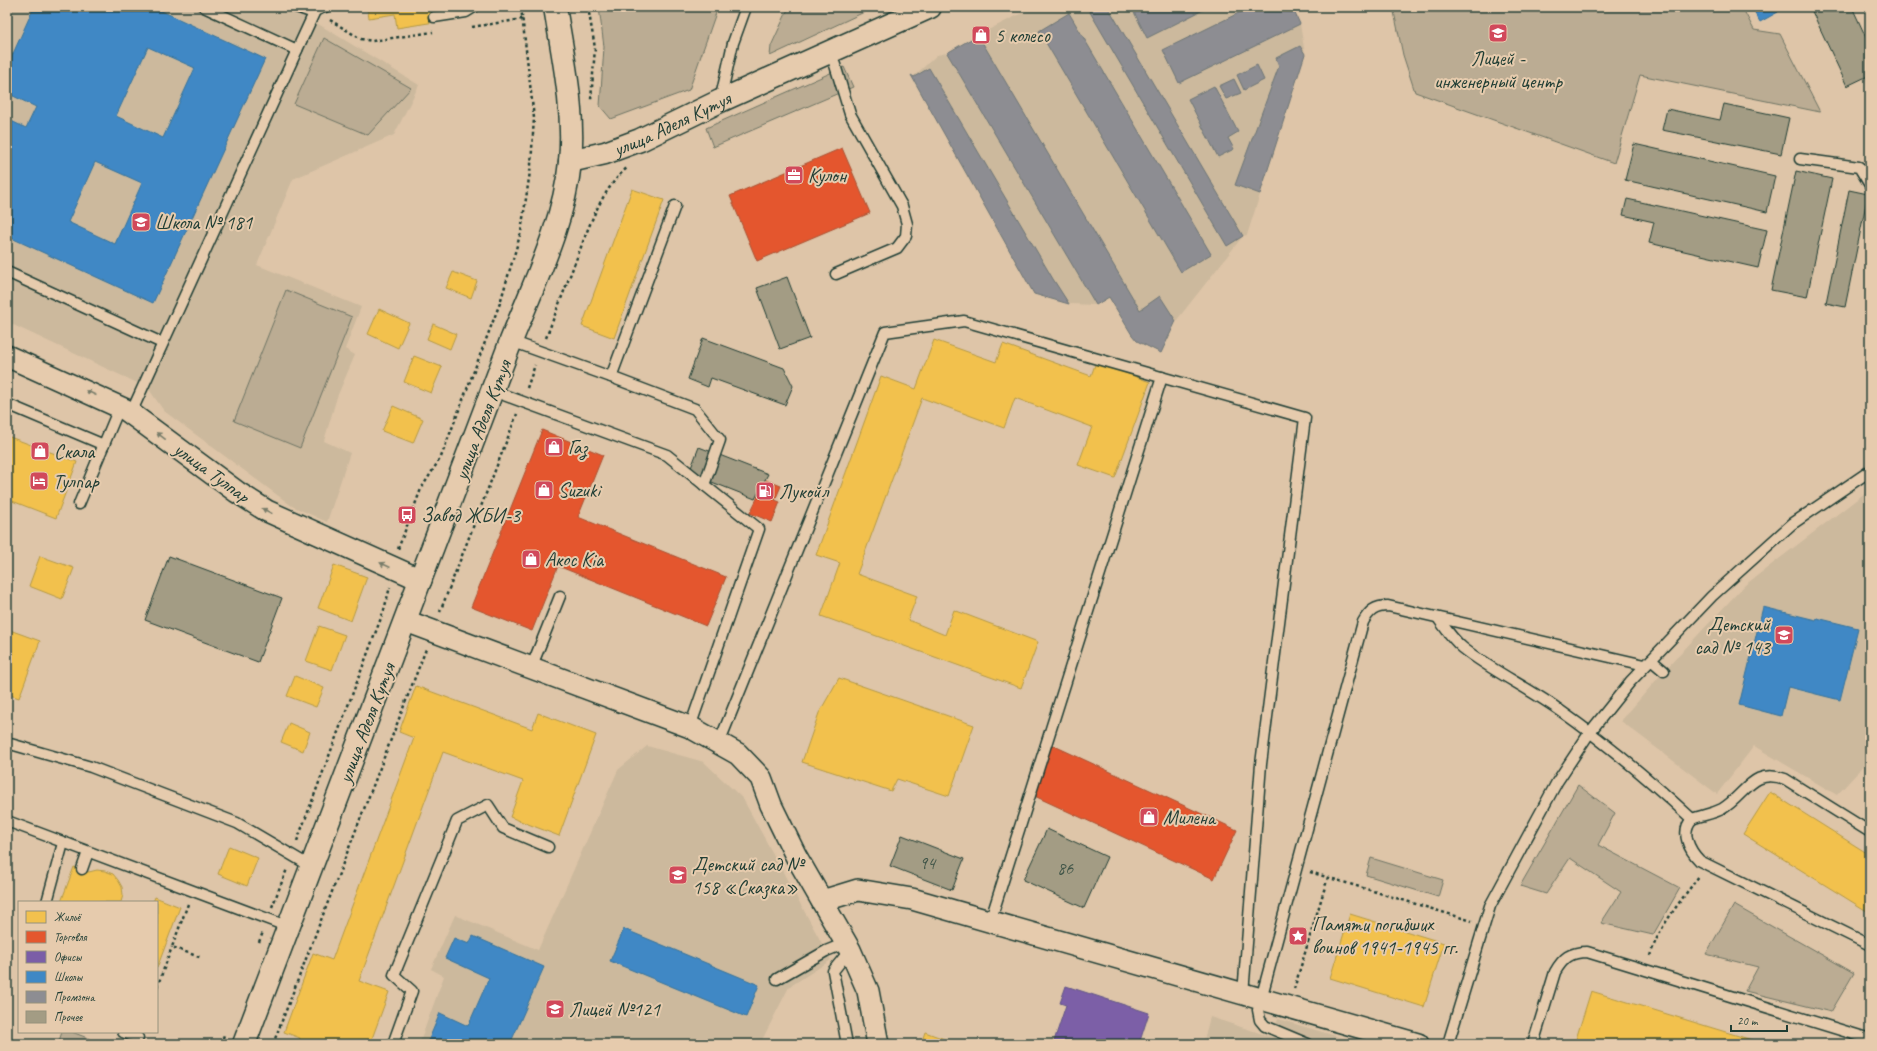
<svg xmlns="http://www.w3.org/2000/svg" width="1877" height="1051" viewBox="0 0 1877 1051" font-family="Caveat,sans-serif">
	<rect width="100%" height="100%" fill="#dec5a8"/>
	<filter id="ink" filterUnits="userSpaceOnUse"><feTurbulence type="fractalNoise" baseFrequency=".025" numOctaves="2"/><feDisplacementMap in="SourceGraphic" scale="8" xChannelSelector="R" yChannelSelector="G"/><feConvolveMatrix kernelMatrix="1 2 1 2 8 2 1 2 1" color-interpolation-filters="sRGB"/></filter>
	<g filter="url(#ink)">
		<g fill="#ccb99d">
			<path d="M 7,7 L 290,7 L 419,85 L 394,135 L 293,179 L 257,265 L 361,307 L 345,349 L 355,355 L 337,397 L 324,441 L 350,453 L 327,522 L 292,506 L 164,411 L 148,388 L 7,322 Z"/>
			<path d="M 1034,7 L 1292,7 L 1300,24 L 1305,54 L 1247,235 L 1243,236 L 1176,321 L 1161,353 L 1137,341 L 1132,335 L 1109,298 L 1096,305 L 1069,304 L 1034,294 L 911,75 L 914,76 L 937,55 L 947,53 L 978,35 Z"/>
			<path d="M 1865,493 L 1870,500 L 1870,594 L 1868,596 L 1870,599 L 1870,759 L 1837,795 L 1754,746 L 1717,794 L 1621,721 L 1664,671 L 1745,585 Z"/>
			<path d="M 647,746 L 704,762 L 743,799 L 831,960 L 789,987 L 760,1044 L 419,1044 L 444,976 L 431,969 L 455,915 L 538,950 L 618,770 Z"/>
			<path d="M 1210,1017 L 1272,1037 L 1278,1019 L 1363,1044 L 1203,1044 Z"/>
		</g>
		<g fill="#bbac93" stroke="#6d7464">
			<path d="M 599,7 L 718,7 L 689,90 L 611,119 L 600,106 L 604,47 Z"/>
			<path d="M 789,7 L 875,7 L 770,56 L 771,46 Z"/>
			<path d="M 1393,7 L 1742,7 L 1754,30 L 1780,34 L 1820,112 L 1640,75 L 1614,163 L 1415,92 L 1403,55 Z"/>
			<path d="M 324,38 L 411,88 L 368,135 L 294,104 Z"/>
			<path d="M 844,67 L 853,87 L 713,147 L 706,128 Z"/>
			<path d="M 286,290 L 352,317 L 300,448 L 234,421 Z"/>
			<path d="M 1578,785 L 1615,813 L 1598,845 L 1680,888 L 1653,935 L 1601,923 L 1621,892 L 1570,858 L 1546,894 L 1520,886 Z"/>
			<path d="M 1371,858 L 1443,880 L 1438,897 L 1366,875 Z"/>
			<path d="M 1734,905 L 1854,973 L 1831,1012 L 1745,991 L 1758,967 L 1706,954 Z"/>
			<path d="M 62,1032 L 72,1032 L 103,1044 L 58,1044 Z"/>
		</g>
		<g fill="#f2c14e" stroke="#b39946">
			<path d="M 367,7 L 432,7 L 435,22 L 397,28 L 395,14 L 369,18 Z"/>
			<path d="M 632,189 L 664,200 L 614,338 L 582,326 Z"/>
			<path d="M 453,272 L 477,281 L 471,298 L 446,288 Z"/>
			<path d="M 379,309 L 409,323 L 398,348 L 368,334 Z"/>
			<path d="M 433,324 L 456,334 L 450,349 L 427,339 Z"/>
			<path d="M 934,340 L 996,362 L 1003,344 L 1091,376 L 1096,362 L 1150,382 L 1115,478 L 1078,465 L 1092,427 L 1015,398 L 1004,428 L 922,398 L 857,574 L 917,596 L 908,620 L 945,635 L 954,610 L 1038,642 L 1021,688 L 821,616 L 840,563 L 816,555 L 881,376 L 916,389 Z"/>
			<path d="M 414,356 L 442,367 L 431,393 L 404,382 Z"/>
			<path d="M 393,406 L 423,419 L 413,443 L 382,431 Z"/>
			<path d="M 7,436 L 77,462 L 56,518 L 7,499 Z"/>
			<path d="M 40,556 L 74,568 L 62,599 L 29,586 Z"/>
			<path d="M 334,565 L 367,577 L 351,621 L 318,608 Z"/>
			<path d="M 319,626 L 345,635 L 332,670 L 306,661 Z"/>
			<path d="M 7,629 L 40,641 L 19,698 L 7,694 Z"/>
			<path d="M 295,676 L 324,688 L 316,707 L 287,696 Z"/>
			<path d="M 839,678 L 974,725 L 949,796 L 897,779 L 891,791 L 802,762 L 819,713 Z"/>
			<path d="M 416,686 L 532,729 L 538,713 L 596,735 L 559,836 L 510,817 L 523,781 L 443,752 L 359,981 L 389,992 L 370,1044 L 298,1044 L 300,1038 L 284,1032 L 313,953 L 332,960 L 414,738 L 399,732 Z"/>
			<path d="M 289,723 L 310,732 L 303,751 L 281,742 Z"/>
			<path d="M 1770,792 L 1870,855 L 1870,913 L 1743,834 Z"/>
			<path d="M 229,846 L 258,858 L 247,886 L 218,874 Z"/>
			<path d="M 74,867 L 89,872 L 97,870 L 105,871 L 113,874 L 118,880 L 122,887 L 123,895 L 121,902 L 61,902 Z"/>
			<path d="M 155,897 L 180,907 L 157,968 L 157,902 L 153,902 Z"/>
			<path d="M 1350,914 L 1444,943 L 1424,1007 L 1330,978 Z"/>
			<path d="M 1591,991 L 1631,1003 L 1765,1044 L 1591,1044 L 1576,1039 Z"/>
			<path d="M 925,1032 L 958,1044 L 921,1044 Z"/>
		</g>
		<g fill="#e4572e" stroke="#a94f30">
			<path d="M 842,148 L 870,213 L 757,261 L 730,196 Z"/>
			<path d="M 542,430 L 603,455 L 578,517 L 726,577 L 706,626 L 558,566 L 532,631 L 471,607 Z"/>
			<path d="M 766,480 L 781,486 L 775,500 L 780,502 L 772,522 L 750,513 Z"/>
			<path d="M 1050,744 L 1237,830 L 1214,879 L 1028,793 Z"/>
		</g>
		<path fill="#7b5ea7" stroke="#5f5484" d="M 1066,986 L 1149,1013 L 1139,1044 L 1053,1044 L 1066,1005 L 1060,1003 Z"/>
		<g fill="#3f88c5" stroke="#35729a" fill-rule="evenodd">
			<path d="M 34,7 L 153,7 L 265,59 L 153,303 L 7,236 L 7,119 L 26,128 L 36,107 L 7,93 L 7,67 ZM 148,47 L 195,68 L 163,138 L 116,116 ZM 95,162 L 142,183 L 115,244 L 68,222 Z"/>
			<path d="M 1752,7 L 1776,7 L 1778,12 L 1760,22 Z"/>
			<path d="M 1763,607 L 1816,620 L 1817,618 L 1858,628 L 1840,700 L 1788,687 L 1781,716 L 1739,705 Z"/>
			<path d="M 624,929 L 759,985 L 746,1017 L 610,961 Z"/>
			<path d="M 473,936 L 544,967 L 510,1044 L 427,1044 L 440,1013 L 468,1026 L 489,978 L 445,958 L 454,938 L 469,944 Z"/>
		</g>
		<g fill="#8d8d92" stroke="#6c7576">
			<path d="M 1087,7 L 1108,7 L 1243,236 L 1227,246 Z"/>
			<path d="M 1135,7 L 1209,7 L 1147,38 L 1132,8 Z"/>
			<path d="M 1251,7 L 1292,7 L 1300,24 L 1179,83 L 1163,50 Z"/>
			<path d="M 1069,13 L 1211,254 L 1181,272 L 1039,31 Z"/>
			<path d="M 978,35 L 1140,310 L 1160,296 L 1176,321 L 1161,353 L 1137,341 L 1132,335 L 1109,297 L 1096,305 L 947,53 Z"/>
			<path d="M 1300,46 L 1305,54 L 1260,194 L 1235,185 L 1279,66 L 1276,58 Z"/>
			<path d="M 1257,65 L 1264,80 L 1244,90 L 1237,75 Z"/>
			<path d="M 929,68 L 1053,279 L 1069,304 L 1034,294 L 911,75 L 914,77 Z"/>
			<path d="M 1234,79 L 1241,93 L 1226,99 L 1219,86 Z"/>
			<path d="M 1214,86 L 1238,132 L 1228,138 L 1234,149 L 1218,157 L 1188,99 Z"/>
		</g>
		<g fill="#a39c84" stroke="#1f3d34">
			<path d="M 1810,7 L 1852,7 L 1870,46 L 1870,75 L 1847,86 Z"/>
			<path d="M 1724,104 L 1789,118 L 1781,154 L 1662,130 L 1667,109 L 1720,120 Z"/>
			<path d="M 1634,144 L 1775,176 L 1767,212 L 1625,180 Z"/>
			<path d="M 1796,171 L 1832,179 L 1807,297 L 1771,290 Z"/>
			<path d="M 1849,190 L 1868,194 L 1845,307 L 1826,303 Z"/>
			<path d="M 1627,199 L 1767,230 L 1758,268 L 1649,243 L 1654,222 L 1623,215 Z"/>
			<path d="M 787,277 L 810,338 L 780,349 L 757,288 Z"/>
			<path d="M 703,338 L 784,368 L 793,386 L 785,405 L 711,378 L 708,387 L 688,379 Z"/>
			<path d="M 699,447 L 768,474 L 755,499 L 689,473 Z"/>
			<path d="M 169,556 L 282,598 L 258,662 L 145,620 Z"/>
			<path d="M 1047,829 L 1107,857 L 1084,908 L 1023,880 Z"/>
			<path d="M 902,835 L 964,859 L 952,890 L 890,866 Z"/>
		</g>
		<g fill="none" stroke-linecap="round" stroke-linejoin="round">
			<g stroke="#1f3d34" stroke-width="13">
				<g id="service">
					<path d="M 296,7 L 311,12 L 325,7"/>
					<path d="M 434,17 L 466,12 L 474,7"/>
					<path d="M 297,50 L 315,11"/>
					<path d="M 831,52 L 850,114 L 902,206 L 907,224 L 906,236 L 897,248 L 836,274"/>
					<path d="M 720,101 L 733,43 L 746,7"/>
					<path d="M 1800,159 L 1859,167 L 1870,185"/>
					<path d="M 7,272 L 162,343"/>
					<path d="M 511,341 L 611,377 L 675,206"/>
					<path d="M 611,377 L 695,409 L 720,440 L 704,485"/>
					<path d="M 493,391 L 667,455 L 759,529 L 690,727"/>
					<path d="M 7,404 L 104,445"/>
					<path d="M 131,413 L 297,50 L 204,7"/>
					<path d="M 79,504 L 120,406"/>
					<path d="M 1438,618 C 1445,628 1453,640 1463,648 C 1492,671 1527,687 1558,709 C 1605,742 1649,779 1692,819 C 1680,832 1689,850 1700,861 L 1870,945"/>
					<path d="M 1651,660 L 1664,671"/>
					<path d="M 531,668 L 560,596"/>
					<path d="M 7,743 L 91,767 L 237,823 L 312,867"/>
					<path d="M 719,743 L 885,332 L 964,321 L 1305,418 L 1261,764 L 1243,994"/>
					<path d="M 1692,819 C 1702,815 1712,814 1722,809 C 1746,795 1752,767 1785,779 L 1870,832"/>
					<path d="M 7,821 L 289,927"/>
					<path d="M 82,869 L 88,852"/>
					<path d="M 47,902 L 63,843"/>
					<path d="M 990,922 L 1162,377"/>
					<path d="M 777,979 L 826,951 L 846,943"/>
					<path d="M 123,1032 L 138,1038"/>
					<path d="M 393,1044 L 412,991 L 394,975 L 457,821 L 488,805 L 503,828 L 548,847"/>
					<path d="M 847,1044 L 833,971 L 850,950"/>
					<path d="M 1308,1044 L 1265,1026 L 1260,1020 L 1258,1010 L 1363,622 C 1369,611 1375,606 1388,606 L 1645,665"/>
					<path d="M 1448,1044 L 1490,906 L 1557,782 L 1590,732 L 1630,682 L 1712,596 L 1792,524 L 1870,471"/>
					<path d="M 1533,1044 L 1555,972 C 1563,958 1570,952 1587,952 L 1870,1039"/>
				</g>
			</g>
			<g stroke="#1f3d34" stroke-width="24">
				<g id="minor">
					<path d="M 7,356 L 126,410 L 237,492 L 267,511 L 421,580"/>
					<path d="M 406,621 L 690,727 L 738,754 L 761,778 L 771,805 L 796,856 L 850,950 L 868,991 L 878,1044"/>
					<path d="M 822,901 L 858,890 L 912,899 L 1418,1044"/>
				</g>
			</g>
			<g stroke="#1f3d34" stroke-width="25">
				<g id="tertiary">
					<path id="s1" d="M 570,161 L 605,153 L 640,140 L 720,101 L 930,7"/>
				</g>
			</g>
			<g stroke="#1f3d34" stroke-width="25">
				<path id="secondary" d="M 244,1044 L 511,341 C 534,283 564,224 570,162 C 575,110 563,57 555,7"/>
			</g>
			<g stroke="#1f3d34" stroke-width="2.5" stroke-dasharray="3 3" stroke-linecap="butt">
				<path d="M 588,7 L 595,48 L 591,100"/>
				<path d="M 330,20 L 361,39 L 372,41 L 433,32"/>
				<path d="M 472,27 L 523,19"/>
				<path d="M 546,338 C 556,312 566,286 576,260 C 589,227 600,191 628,167"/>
				<path d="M 527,388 L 535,365"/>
				<path d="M 398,549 L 421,489 L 441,457 L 500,303 L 521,232 L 531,165 L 534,118 L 521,7"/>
				<path d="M 440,612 L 517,414"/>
				<path d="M 297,841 L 384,610 L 390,587"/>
				<path d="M 1310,872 L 1472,921"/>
				<path d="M 188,904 L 172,947 L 202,958"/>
				<path d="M 272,907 L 287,869"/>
				<path d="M 259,942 L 263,932"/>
				<path d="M 1650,956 C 1659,926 1681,901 1699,876"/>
				<path d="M 157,987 L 172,947"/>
				<path d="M 1294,989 L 1328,877"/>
				<path d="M 221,1044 L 224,1035"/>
				<path d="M 273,1044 L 426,649"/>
			</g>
			<use href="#service" stroke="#e6cbad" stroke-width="10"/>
			<use href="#minor" stroke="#e6cbad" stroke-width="21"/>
			<use href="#tertiary" stroke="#e6cbad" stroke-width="22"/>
			<use href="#secondary" stroke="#e6cbad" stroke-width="22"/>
		</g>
		<defs><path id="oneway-solid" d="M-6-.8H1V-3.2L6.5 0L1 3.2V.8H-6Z"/></defs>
		<g fill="#797d6a">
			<use href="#oneway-solid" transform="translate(91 393) rotate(-156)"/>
			<use href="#oneway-solid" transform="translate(161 436) rotate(-143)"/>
			<use href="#oneway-solid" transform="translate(267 511) rotate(-152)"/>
			<use href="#oneway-solid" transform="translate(385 565) rotate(-156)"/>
		</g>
	</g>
	<defs>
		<g id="school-square" transform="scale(1)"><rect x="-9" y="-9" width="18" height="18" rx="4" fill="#d1495b" stroke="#e6cbad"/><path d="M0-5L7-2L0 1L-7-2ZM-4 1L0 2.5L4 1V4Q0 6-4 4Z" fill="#fff"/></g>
		<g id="shop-square" transform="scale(1)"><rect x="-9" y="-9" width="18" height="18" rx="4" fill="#d1495b" stroke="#e6cbad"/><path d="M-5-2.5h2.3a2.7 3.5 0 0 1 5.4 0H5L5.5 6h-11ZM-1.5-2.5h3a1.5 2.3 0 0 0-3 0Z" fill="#fff"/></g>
		<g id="office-square" transform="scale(1)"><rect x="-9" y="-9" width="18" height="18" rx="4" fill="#d1495b" stroke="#e6cbad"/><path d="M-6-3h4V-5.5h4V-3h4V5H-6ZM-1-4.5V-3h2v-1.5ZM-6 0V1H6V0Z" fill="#fff"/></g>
		<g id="hotel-square" transform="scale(1)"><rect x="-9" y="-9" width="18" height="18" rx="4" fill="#d1495b" stroke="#e6cbad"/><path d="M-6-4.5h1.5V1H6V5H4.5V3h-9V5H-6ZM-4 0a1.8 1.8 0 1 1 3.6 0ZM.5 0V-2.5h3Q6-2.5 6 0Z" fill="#fff"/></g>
		<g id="fuel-square" transform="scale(1)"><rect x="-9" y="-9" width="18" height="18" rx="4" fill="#d1495b" stroke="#e6cbad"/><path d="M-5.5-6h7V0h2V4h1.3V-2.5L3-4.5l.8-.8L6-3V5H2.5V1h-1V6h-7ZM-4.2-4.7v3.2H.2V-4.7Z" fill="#fff"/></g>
		<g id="bus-square" transform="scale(1)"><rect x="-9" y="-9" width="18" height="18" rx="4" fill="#d1495b" stroke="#e6cbad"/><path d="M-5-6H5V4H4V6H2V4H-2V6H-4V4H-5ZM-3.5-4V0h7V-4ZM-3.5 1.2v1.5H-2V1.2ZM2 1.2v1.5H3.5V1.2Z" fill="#fff"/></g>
		<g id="sight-square" transform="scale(1)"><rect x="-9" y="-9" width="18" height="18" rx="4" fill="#d1495b" stroke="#e6cbad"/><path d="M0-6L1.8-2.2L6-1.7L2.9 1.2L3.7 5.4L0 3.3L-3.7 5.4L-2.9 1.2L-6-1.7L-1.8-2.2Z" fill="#fff"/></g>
	</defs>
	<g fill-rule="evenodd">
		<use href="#school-square" x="1498" y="33"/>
		<use href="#shop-square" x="981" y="35"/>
		<use href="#office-square" x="794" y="175"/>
		<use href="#school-square" x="141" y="222"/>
		<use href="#shop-square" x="554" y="447"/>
		<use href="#shop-square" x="40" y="451"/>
		<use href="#hotel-square" x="39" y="481"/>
		<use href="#shop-square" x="544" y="490"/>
		<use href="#fuel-square" x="765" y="491"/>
		<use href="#bus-square" x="407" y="515"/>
		<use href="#shop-square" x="531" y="559"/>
		<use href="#school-square" x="1784" y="635"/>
		<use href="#shop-square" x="1149" y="817"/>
		<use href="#school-square" x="678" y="875"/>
		<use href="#sight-square" x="1298" y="936"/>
		<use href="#school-square" x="555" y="1009"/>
	</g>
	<g text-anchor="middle" stroke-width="4" stroke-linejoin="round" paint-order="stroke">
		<g font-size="18" fill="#405548">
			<text x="927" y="869">94</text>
			<text x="1065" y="874">86</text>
		</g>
		<g font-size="20" fill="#1f3d34" stroke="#e6cbad" text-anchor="start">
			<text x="995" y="42">5 колесо</text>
			<text x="1498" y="65" text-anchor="middle">Лицей -<tspan x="1498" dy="23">инженерный центр</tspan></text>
			<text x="808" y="182">Кулон</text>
			<text x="155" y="229">Школа № 181</text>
			<text x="568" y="454">Газ</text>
			<text x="54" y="458">Скала</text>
			<text x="53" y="488">Тулпар</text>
			<text x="558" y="497">Suzuki</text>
			<text x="779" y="498">Лукойл</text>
			<text x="421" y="522">Завод ЖБИ-3</text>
			<text x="545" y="566">Акос Kia</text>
			<text x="1770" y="631" text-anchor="end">Детский<tspan x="1770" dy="23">сад № 143</tspan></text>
			<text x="1163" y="824">Милена</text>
			<text x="692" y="871">Детский сад №<tspan x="692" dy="23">158 «Сказка»</tspan></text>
			<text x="1312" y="931">Памяти погибших<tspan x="1312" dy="23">воинов 1941-1945 гг.</tspan></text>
			<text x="569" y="1016">Лицей №121</text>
		</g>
		<g font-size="20" fill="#1f3d34" stroke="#e6cbad">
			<text dy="7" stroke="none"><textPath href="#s1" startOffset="109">улица Аделя Кутуя</textPath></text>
			<text transform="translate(482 420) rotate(-69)" y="7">улица Аделя Кутуя</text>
			<text transform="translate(212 472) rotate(36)" y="7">улица Тулпар</text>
			<text transform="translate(366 723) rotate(-69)" y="7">улица Аделя Кутуя</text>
		</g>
	</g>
	<rect width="1877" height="1051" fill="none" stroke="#e6cbad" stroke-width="24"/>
	<rect x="12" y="12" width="1853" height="1027" fill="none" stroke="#1f3d34" stroke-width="1.5" filter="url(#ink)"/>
	<rect x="18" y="901" width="140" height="132" fill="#e6cbad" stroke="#96927d"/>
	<rect x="26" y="911" width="20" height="12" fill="#f2c14e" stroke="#96927d"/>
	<text x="54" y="921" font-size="12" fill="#1f3d34">Жильё</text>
	<rect x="26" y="931" width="20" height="12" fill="#e4572e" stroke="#96927d"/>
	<text x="54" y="941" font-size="12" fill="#1f3d34">Торговля</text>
	<rect x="26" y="951" width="20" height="12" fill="#7b5ea7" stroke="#96927d"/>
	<text x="54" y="961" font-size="12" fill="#1f3d34">Офисы</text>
	<rect x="26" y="971" width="20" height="12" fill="#3f88c5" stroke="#96927d"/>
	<text x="54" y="981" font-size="12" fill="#1f3d34">Школы</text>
	<rect x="26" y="991" width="20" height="12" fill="#8d8d92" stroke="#96927d"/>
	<text x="54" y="1001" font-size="12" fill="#1f3d34">Промзона</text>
	<rect x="26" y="1011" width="20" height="12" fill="#a39c84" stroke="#96927d"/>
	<text x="54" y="1021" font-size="12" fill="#1f3d34">Прочее</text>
	<path d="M1731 1025v6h56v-6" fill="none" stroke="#1f3d34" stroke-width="2"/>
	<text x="1737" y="1025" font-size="12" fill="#1f3d34" stroke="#e6cbad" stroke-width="3" paint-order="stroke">20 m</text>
</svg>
